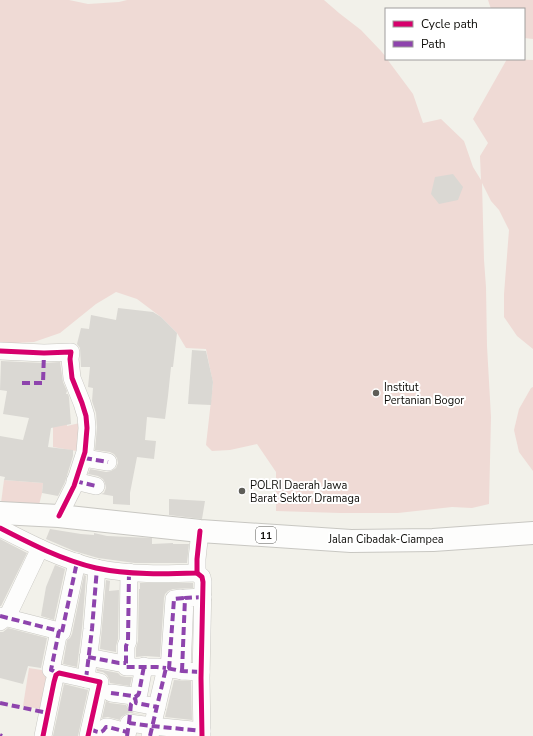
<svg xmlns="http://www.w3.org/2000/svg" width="533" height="736" viewBox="0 0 533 736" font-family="'Nunito Sans',sans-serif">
	<rect width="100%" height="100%" fill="#f2f1ea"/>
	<g fill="#efdad5">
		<path d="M 0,0 L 69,0 L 88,4 L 119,2 L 127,0 L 324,0 L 339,13 L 361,30 L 381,51 L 386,57 L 386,59 L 387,59 L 413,94 L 423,123 L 441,119 L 464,141 L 473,167 L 481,180 L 480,156 L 488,143 L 473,119 L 507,59 L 533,60 L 533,349 L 517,336 L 504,317 L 504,294 L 509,230 L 499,210 L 491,201 L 482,183 L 484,260 L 486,287 L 487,346 L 491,417 L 489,504 L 472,508 L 452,507 L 398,513 L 340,513 L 276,511 L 276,472 L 257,444 L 230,450 L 212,451 L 206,445 L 213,383 L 206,349 L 186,348 L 177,333 L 161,317 L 137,299 L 116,292 L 96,304 L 60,333 L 34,342 L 0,344 Z"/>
		<path d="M 488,0 L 533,0 L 533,39 L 524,38 L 524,9 L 491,9 Z"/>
		<path d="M 533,387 L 533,471 L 519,452 L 514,430 L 519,409 L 531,388 Z"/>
		<path d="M 67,413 L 67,426 L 84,422 L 82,452 L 53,447 L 53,415 Z"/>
		<path d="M 4,480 L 43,483 L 42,493 L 39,505 L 1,503 Z"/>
		<path d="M 29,668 L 54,672 L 47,710 L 23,706 Z"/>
	</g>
	<g fill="#dad8d3">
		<path d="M 453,174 L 463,187 L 458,200 L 439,204 L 431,194 L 435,177 Z"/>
		<path d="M 118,308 L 153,312 L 161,317 L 177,333 L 173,367 L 171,367 L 168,396 L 165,419 L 147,417 L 145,440 L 156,441 L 154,459 L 137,457 L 130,493 L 130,505 L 113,504 L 113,496 L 101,494 L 104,493 L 106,488 L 105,483 L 103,479 L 98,476 L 88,474 L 90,469 L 106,472 L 111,471 L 116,468 L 118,463 L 117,458 L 114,454 L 110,452 L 95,450 L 97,427 L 96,413 L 92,401 L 93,388 L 88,387 L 90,367 L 81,367 L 80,348 L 77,344 L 81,328 L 89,329 L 91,315 L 116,320 Z"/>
		<path d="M 192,350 L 206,351 L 213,382 L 211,405 L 188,404 Z"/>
		<path d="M 1,361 L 44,363 L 60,362 L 63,382 L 67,391 L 66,394 L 68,394 L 69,397 L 71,424 L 51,428 L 48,447 L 73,450 L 73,456 L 65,482 L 58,496 L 42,493 L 43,483 L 4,480 L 5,477 L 0,476 L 0,436 L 23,440 L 29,418 L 3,414 L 7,391 L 0,390 Z"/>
		<path d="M 169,499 L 205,501 L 202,519 L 169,515 Z"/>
		<path d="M 50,529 L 81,534 L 94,535 L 94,533 L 107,536 L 152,538 L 152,544 L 173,543 L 173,544 L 189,544 L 187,563 L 135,563 L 98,558 L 74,551 L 46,539 Z"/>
		<path d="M 0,539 L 27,553 L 1,606 L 0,606 Z"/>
		<path d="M 55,565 L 65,569 L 54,620 L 41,616 L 46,587 Z"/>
		<path d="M 84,575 L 86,576 L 82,628 L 77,667 L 63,664 L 67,640 L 70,638 L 72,634 Z"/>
		<path d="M 106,580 L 110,581 L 109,591 L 119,590 L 118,639 L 116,646 L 116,652 L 100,649 Z"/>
		<path d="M 140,583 L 193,583 L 193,588 L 173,589 L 168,591 L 165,594 L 164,598 L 160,657 L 145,656 L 136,657 L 136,648 L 138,641 L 139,589 L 140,589 Z"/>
		<path d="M 8,628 L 47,638 L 41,668 L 28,666 L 23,684 L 0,678 L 0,632 L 3,632 Z"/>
		<path d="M 97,669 L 118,673 L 121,676 L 126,677 L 132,677 L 130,686 L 110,683 L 109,679 L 107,675 L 103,672 L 97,671 Z"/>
		<path d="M 174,680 L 191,681 L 192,720 L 165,717 Z"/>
		<path d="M 64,684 L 88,690 L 78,736 L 53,736 Z"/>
		<path d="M 106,701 L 110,703 L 126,705 L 129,710 L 134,713 L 145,715 L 130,713 L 126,714 L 121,717 L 120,720 L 108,717 L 102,718 Z"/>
	</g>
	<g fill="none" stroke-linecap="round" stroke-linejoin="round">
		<g stroke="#c8c7c2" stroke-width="18">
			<g id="minor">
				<path d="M 0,351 L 44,353 L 71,352 L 70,359 L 72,378 L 82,403 L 86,416 L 87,428 L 85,452 L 74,486 L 59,516"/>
				<path d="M 84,458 L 108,462"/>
				<path d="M 75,481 L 96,486"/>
				<path d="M 0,528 C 31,544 62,560 96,568 C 129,575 165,574 197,573 L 197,559 L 200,531"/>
				<path d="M 129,572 L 128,641 L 126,646 L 126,667 L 157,667 L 166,668"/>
				<path d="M 197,573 L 202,577 L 203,582 L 201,678 L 202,736"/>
				<path d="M 0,616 L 59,631 L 51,670 L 59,673"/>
				<path d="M 0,622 L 9,613 L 40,548"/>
				<path d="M 62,632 L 77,562"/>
				<path d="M 88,657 L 119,663 L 126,663"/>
				<path d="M 169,669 L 174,599 L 181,598"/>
				<path d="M 182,671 L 185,598 L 203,597"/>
				<path d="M 86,679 L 92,629 L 97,568"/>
				<path d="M 111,693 L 133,696 L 135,697 L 136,703 L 157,707"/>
				<path d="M 135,697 L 138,695 L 139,693 L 144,666"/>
				<path d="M 90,729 C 98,732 101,735 106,727 L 108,727 L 127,732"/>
				<path d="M 43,736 L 54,682 L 56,675 L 59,673 L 100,682 L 88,736"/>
				<path d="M 127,736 L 129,723 L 152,726 L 202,731"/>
				<path d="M 150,736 L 166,668 L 182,671 L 201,672"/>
			</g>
		</g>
		<g stroke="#c8c7c2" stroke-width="24">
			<path id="highway" d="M 0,513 L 59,516 L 200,531 L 351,541 L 433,540 L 533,533"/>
		</g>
		<use href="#minor" stroke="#fdfdfc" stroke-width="17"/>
		<use href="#highway" stroke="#fdfdfc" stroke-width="22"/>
		<g stroke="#8e44ad" stroke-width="4" stroke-dasharray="8 4" stroke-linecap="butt">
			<path d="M 22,383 L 43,383 L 44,353"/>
			<path d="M 84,458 L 108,462"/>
			<path d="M 75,481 L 96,486"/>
			<path d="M 129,572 L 128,641 L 126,646 L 126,667 L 157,667 L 166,668"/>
			<path d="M 0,616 L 59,631 L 51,670 L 59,673"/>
			<path d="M 62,632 L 77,562"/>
			<path d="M 88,657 L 119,663 L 126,663"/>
			<path d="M 169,669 L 174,599 L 185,598"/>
			<path d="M 182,671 L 185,598 L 203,597"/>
			<path d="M 86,679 L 92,629 L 97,568"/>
			<path d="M 111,693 L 133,696 L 135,697 L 136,703 L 157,707"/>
			<path d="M 135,697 L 138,695 L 139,693 L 144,666"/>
			<path d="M 0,703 L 48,713"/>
			<path d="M 129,723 L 131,704 L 135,699"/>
			<path d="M 90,729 C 98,732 101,735 106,727 L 108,727 L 127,732"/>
			<path d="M 0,735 L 2,736"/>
			<path d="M 127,736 L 129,723 L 152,726 L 202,731"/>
			<path d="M 150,736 L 166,668 L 182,671 L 201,672"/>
		</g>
		<g stroke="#fff" stroke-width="8">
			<g id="cycleway">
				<path d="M 0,351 L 44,353 L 71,352 L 70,359 L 72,378 L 82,403 L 86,416 L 87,428 L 85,452 L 74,486 L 59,516"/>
				<path d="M 0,528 C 31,544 62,560 96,568 C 129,575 165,574 197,573 L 197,559 L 200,531"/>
				<path d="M 197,573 L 202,577 L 203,582 L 201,678 L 202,736"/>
				<path d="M 43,736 L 54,682 L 56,675 L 59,673 L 100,682 L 88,736"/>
			</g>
		</g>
		<use href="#cycleway" stroke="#d6006c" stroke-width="5"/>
	</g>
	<g fill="#5e5d58" stroke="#fff" stroke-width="1.5">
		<circle cx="376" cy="393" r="4"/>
		<circle cx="242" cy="491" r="4"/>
	</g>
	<g text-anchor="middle" stroke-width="4" stroke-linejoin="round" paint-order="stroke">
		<rect fill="#fff" stroke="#565653" stroke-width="1" x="256" y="527" width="20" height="16" rx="3"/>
		<g font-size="10" font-weight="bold" fill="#0e0d09">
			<text x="266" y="539">11</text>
		</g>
		<g font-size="11" fill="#0e0d09" stroke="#fff" text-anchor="start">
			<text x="384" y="391">Institut<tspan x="384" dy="13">Pertanian Bogor</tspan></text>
			<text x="250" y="489">POLRI Daerah Jawa<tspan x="250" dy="13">Barat Sektor Dramaga</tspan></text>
		</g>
		<g font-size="11" fill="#0e0d09" stroke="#fff">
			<text x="386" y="543">Jalan Cibadak-Ciampea</text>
		</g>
	</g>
	<rect x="385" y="8" width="140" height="52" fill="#ffffff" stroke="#9f9e9d"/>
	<rect x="393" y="21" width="20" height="6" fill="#d6006c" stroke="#9f9e9d"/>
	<text x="421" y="28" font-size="12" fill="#0e0d09">Cycle path</text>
	<rect x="393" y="41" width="20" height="6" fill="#8e44ad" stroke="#9f9e9d"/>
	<text x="421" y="48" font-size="12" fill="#0e0d09">Path</text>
</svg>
